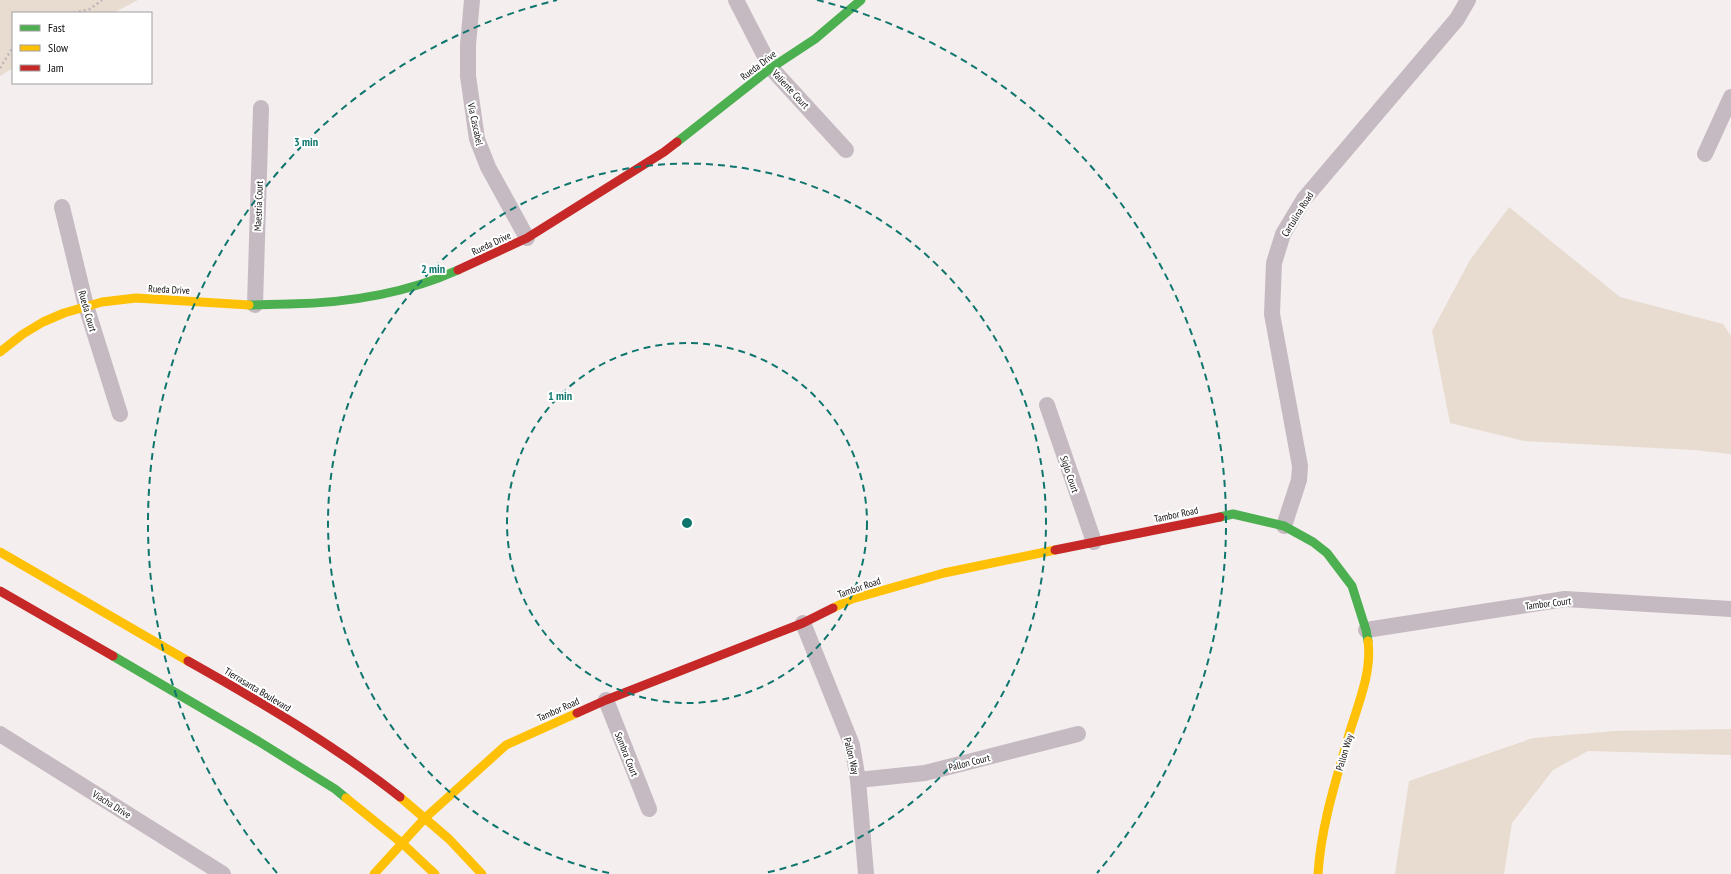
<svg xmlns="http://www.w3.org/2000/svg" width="1731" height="874" viewBox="0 0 1731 874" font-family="'PT Sans Narrow',sans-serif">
	<rect width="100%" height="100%" fill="#f4eeee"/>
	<g fill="#e7dccf">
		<path d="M 0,0 L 138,0 L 113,13 L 13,13 L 13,68 L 0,76 Z"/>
		<path d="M 1509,207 L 1620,297 L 1723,324 L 1731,336 L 1731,454 L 1693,450 L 1524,441 L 1450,423 L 1432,331 L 1470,260 Z"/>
		<path d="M 1731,729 L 1731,755 L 1588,751 L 1553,770 L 1512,823 L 1504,874 L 1395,874 L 1409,781 L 1533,738 L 1614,731 Z"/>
	</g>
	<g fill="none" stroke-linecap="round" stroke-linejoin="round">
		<g stroke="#bdb5b9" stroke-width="2.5" stroke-dasharray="2 3" stroke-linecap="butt">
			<path d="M 74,13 L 90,9 L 102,0"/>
			<path d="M 0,68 L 13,47"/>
		</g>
		<g stroke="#c5bac1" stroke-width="16">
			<path d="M 472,0 L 468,45 L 468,76 L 477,139 L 488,167 L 527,238"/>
			<path d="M 736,0 L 771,68 L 846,150"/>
			<path d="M 1705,154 L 1731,97"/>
			<path d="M 62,207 L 86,306 L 120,414"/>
			<path d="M 255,305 L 261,108"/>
			<path d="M 1047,405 L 1094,542"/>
			<path d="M 1284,526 L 1299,480 L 1300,466 L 1272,314 L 1274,263 L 1283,234 L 1304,199 L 1457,19 L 1468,0"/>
			<path d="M 803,623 L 852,745 L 858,780 L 866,874"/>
			<path d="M 1366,630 L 1565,599 L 1731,609"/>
			<path d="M 606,700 L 649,809"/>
			<path d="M 0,734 L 223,874"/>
			<path d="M 858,780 L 925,773 L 1078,734"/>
		</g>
		<g stroke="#4caf50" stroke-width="9">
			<path d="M 677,142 L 771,68 L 815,39 L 861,0"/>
			<path d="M 249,305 C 262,305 276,304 289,304 C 347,303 405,294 458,270"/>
			<path d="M 1220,517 L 1233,514 L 1284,526 L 1313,542 L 1327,553 L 1352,586 L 1366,630 L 1368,641"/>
			<path d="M 113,656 L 258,741 L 335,789 L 346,798"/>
		</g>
		<g stroke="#ffc107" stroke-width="9">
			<path d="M 0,352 L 23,334 L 43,322 L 64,313 L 102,302 L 136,298 L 249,305"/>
			<path d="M 0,552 L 188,661"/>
			<path d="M 833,608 L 852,599 L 944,573 L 1055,550"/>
			<path d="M 400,797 L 449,839 L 482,874"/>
			<path d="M 346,798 L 403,844 L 435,874"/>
			<path d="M 374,874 L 425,818 L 506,745 L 577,713"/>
			<path d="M 1318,874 C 1321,825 1337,777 1350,731 C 1359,702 1372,671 1368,641"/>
		</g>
		<g stroke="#c62828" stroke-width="9">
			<path d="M 458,270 L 527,238 L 664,152 L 677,142"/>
			<path d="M 1055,550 L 1220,517"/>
			<path d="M 0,591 L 113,656"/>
			<path d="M 188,661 C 261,702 334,745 400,797"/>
			<path d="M 577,713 L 606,700 L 803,623 L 833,608"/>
		</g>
	</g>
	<g fill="none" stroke="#0f766e" stroke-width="2" stroke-dasharray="7 5">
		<circle cx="687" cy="523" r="180"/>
		<path d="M609 873A359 359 0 1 1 765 873"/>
		<path d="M277 873A539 539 0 0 1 557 0M817 0A539 539 0 0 1 1097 873"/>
	</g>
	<g text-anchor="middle" stroke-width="4" stroke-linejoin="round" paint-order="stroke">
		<g font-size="10" fill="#0f0c0c" stroke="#fff">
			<text transform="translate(758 65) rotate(-37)" y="4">Rueda Drive</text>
			<text transform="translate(791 89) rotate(47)" y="4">Valiente Court</text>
			<text transform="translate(476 124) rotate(78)" y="4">Via Cascabel</text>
			<text transform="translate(258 206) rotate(-88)" y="4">Maestria Court</text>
			<text transform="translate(1297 214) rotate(-58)" y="4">Cartulina Road</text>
			<text transform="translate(491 243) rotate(-25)" y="4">Rueda Drive</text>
			<text transform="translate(169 289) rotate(3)" y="4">Rueda Drive</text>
			<text transform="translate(88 311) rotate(74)" y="4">Rueda Court</text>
			<text transform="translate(1070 474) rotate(71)" y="4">Siglo Court</text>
			<text transform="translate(1176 514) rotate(-12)" y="4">Tambor Road</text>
			<text transform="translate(859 587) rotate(-19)" y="4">Tambor Road</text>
			<text transform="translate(1548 603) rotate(-7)" y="4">Tambor Court</text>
			<text transform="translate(258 689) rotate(31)" y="4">Tierrasanta Boulevard</text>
			<text transform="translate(558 709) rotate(-24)" y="4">Tambor Road</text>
			<text transform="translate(1344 752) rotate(-73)" y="4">Pallon Way</text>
			<text transform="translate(627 754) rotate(68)" y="4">Sombra Court</text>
			<text transform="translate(852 756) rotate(77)" y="4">Pallon Way</text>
			<text transform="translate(969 762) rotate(-14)" y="4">Pallon Court</text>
			<text transform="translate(112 804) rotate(32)" y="4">Viacha Drive</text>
		</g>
	</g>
	<circle cx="687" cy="523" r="6" fill="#0f766e" stroke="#fff" stroke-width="2"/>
	<g font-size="12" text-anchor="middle" font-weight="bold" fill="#0f766e" stroke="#fff" stroke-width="4" stroke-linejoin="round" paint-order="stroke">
		<text x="306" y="146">3 min</text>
		<text x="433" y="273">2 min</text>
		<text x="560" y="400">1 min</text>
	</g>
	<rect x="12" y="12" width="140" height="72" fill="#ffffff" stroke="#9f9e9e"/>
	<rect x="20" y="25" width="20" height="6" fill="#4caf50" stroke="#9f9e9e"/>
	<text x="48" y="32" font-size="12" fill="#0f0c0c">Fast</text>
	<rect x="20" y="45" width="20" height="6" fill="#ffc107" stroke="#9f9e9e"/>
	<text x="48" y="52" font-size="12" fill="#0f0c0c">Slow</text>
	<rect x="20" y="65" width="20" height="6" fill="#c62828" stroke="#9f9e9e"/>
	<text x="48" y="72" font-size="12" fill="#0f0c0c">Jam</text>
</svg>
